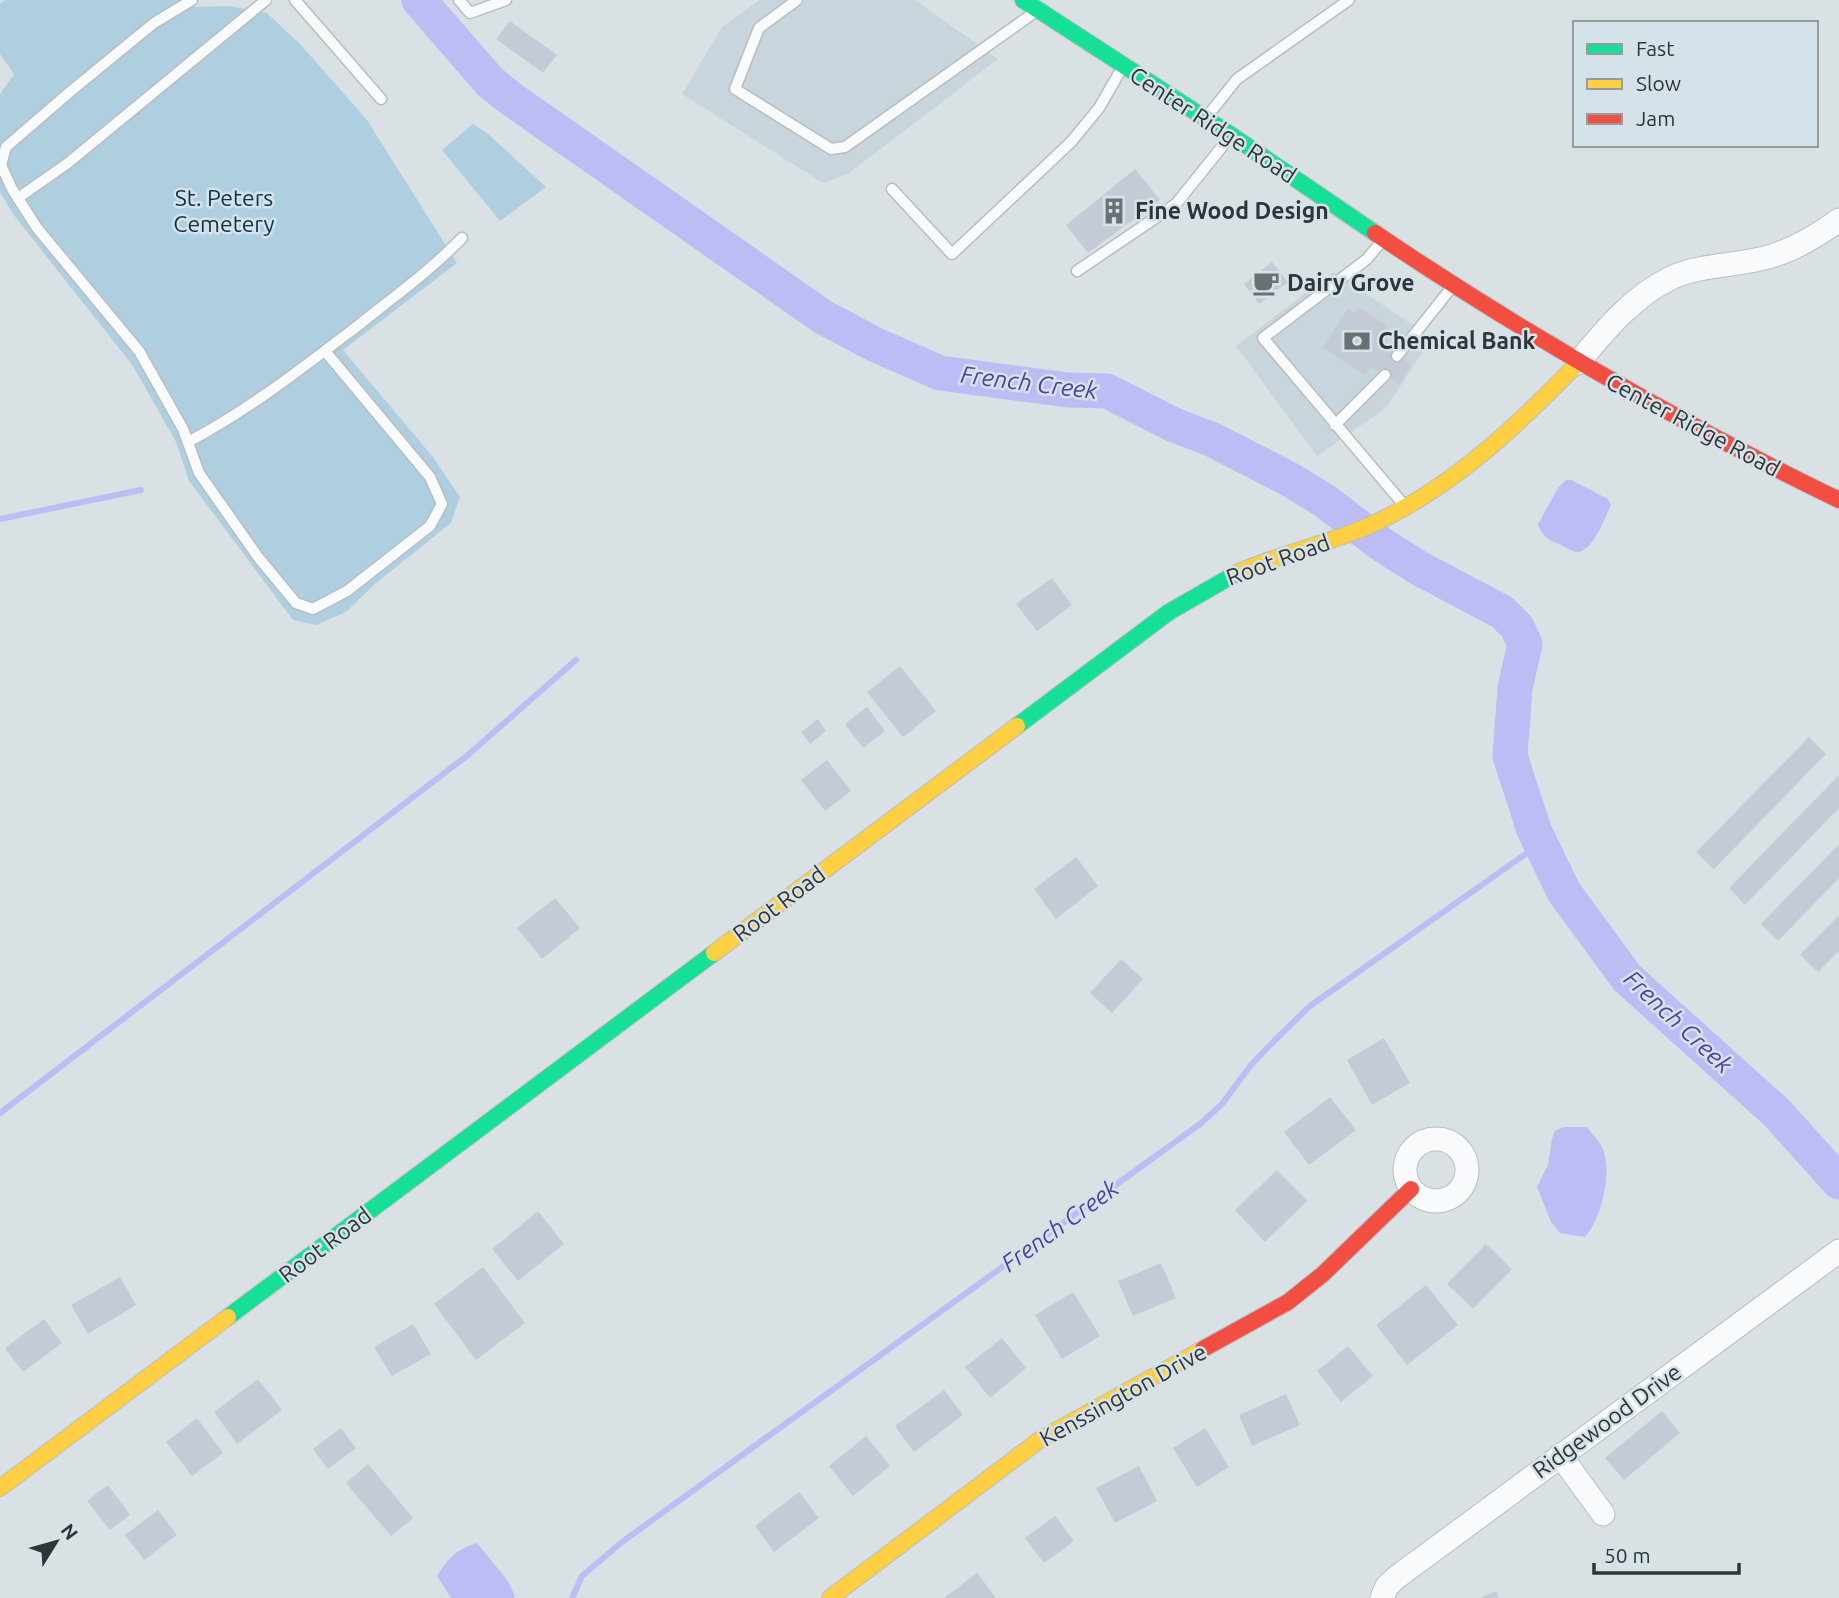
<svg xmlns="http://www.w3.org/2000/svg" width="1839" height="1598" viewBox="0 0 1839 1598" font-family="Ubuntu,sans-serif">
	<rect width="100%" height="100%" fill="#dae1e5"/>
	<g fill="#c8d5dd">
		<path d="M 760,0 L 915,0 L 998,59 L 848,174 L 823,183 L 682,94 L 722,27 Z"/>
		<path d="M 1333,272 L 1428,335 L 1426,347 L 1386,408 L 1317,456 L 1236,346 Z"/>
	</g>
	<g fill="#afcfe1">
		<path d="M 5,0 L 183,0 L 189,7 L 229,6 L 267,13 L 301,45 L 367,120 L 457,263 L 343,350 L 433,457 L 460,497 L 451,523 L 375,584 L 346,612 L 316,625 L 293,620 L 189,481 L 176,442 L 133,366 L 13,214 L 0,192 L 0,94 L 14,74 L 0,54 L 0,4 Z"/>
		<path d="M 473,124 L 488,134 L 546,187 L 500,221 L 442,150 Z"/>
	</g>
	<g fill="#bdbcf4">
		<path d="M 1566,480 L 1571,480 L 1608,499 L 1611,505 C 1605,517 1593,553 1576,552 C 1571,551 1565,547 1561,545 C 1549,540 1542,537 1538,524 L 1558,488 Z"/>
		<path d="M 1564,1127 L 1587,1127 C 1591,1133 1597,1139 1601,1145 C 1614,1169 1602,1218 1585,1237 L 1560,1233 L 1551,1222 L 1537,1187 L 1548,1165 L 1552,1139 L 1555,1131 Z"/>
		<path d="M 477,1543 L 508,1581 L 515,1596 L 513,1598 L 451,1598 L 437,1576 C 448,1558 457,1549 477,1543 Z"/>
	</g>
	<g fill="none" stroke-linecap="round" stroke-linejoin="round">
		<g stroke="#bdbcf4" stroke-width="6">
			<path d="M 0,519 L 141,490"/>
			<path d="M 0,1113 L 468,755 L 576,660"/>
			<path d="M 572,1598 L 582,1576 L 622,1542 L 1200,1124 L 1222,1104 L 1251,1065 L 1274,1041 L 1310,1006 L 1541,843"/>
		</g>
		<path stroke="#bdbcf4" stroke-width="35" d="M 419,0 L 490,82 L 510,98 L 823,317 L 876,345 L 940,373 L 1068,390 L 1107,391 L 1174,425 L 1211,439 L 1289,479 L 1325,501 L 1381,544 L 1417,567 L 1502,612 L 1517,627 L 1525,644 L 1515,688 L 1510,756 L 1534,830 L 1564,892 L 1627,978 L 1777,1113 L 1839,1182"/>
	</g>
	<g fill="#c4cbd6">
		<path d="M 510,21 L 557,55 L 543,73 L 496,39 Z"/>
		<path d="M 1135,169 L 1160,200 L 1088,253 L 1066,225 Z"/>
		<path d="M 1272,262 L 1288,282 L 1259,304 L 1244,284 Z"/>
		<path d="M 1358,307 L 1387,325 L 1383,331 L 1390,335 L 1382,347 L 1411,365 L 1399,384 L 1370,366 L 1365,375 L 1323,348 L 1348,308 L 1355,313 Z"/>
		<path d="M 1052,578 L 1072,605 L 1037,631 L 1016,604 Z"/>
		<path d="M 900,666 L 936,711 L 903,737 L 867,692 Z"/>
		<path d="M 867,707 L 885,731 L 863,748 L 845,724 Z"/>
		<path d="M 818,719 L 826,731 L 810,744 L 801,732 Z"/>
		<path d="M 1809,737 L 1826,754 L 1714,869 L 1696,852 Z"/>
		<path d="M 827,760 L 851,791 L 825,811 L 801,780 Z"/>
		<path d="M 1839,775 L 1839,808 L 1745,905 L 1729,888 Z"/>
		<path d="M 1839,844 L 1839,878 L 1778,941 L 1761,924 Z"/>
		<path d="M 1076,857 L 1098,886 L 1056,919 L 1034,889 Z"/>
		<path d="M 555,898 L 580,928 L 542,959 L 517,928 Z"/>
		<path d="M 1839,915 L 1839,951 L 1818,972 L 1800,955 Z"/>
		<path d="M 1121,959 L 1143,979 L 1112,1013 L 1090,993 Z"/>
		<path d="M 1384,1038 L 1410,1083 L 1372,1105 L 1347,1060 Z"/>
		<path d="M 1330,1097 L 1356,1130 L 1309,1165 L 1284,1132 Z"/>
		<path d="M 1277,1170 L 1307,1201 L 1265,1242 L 1235,1210 Z"/>
		<path d="M 538,1211 L 564,1244 L 518,1281 L 492,1249 Z"/>
		<path d="M 1486,1244 L 1512,1269 L 1473,1309 L 1447,1284 Z"/>
		<path d="M 1161,1263 L 1176,1298 L 1133,1316 L 1118,1281 Z"/>
		<path d="M 483,1267 L 525,1323 L 476,1360 L 434,1304 Z"/>
		<path d="M 120,1277 L 136,1305 L 88,1334 L 71,1305 Z"/>
		<path d="M 1426,1285 L 1458,1325 L 1407,1365 L 1376,1325 Z"/>
		<path d="M 1073,1292 L 1100,1336 L 1062,1359 L 1035,1315 Z"/>
		<path d="M 44,1319 L 62,1343 L 23,1372 L 5,1348 Z"/>
		<path d="M 413,1324 L 431,1354 L 392,1376 L 374,1347 Z"/>
		<path d="M 1002,1338 L 1026,1368 L 990,1398 L 965,1367 Z"/>
		<path d="M 1348,1346 L 1373,1376 L 1341,1402 L 1317,1371 Z"/>
		<path d="M 258,1379 L 282,1410 L 237,1444 L 214,1412 Z"/>
		<path d="M 944,1390 L 963,1415 L 914,1452 L 895,1426 Z"/>
		<path d="M 1286,1394 L 1300,1425 L 1252,1446 L 1239,1415 Z"/>
		<path d="M 1662,1411 L 1680,1433 L 1624,1480 L 1605,1458 Z"/>
		<path d="M 197,1418 L 223,1453 L 192,1476 L 166,1442 Z"/>
		<path d="M 341,1428 L 356,1448 L 328,1469 L 313,1449 Z"/>
		<path d="M 1205,1428 L 1229,1467 L 1197,1487 L 1173,1448 Z"/>
		<path d="M 866,1436 L 890,1466 L 853,1496 L 829,1466 Z"/>
		<path d="M 368,1464 L 413,1518 L 391,1536 L 346,1483 Z"/>
		<path d="M 1139,1466 L 1157,1501 L 1115,1523 L 1096,1488 Z"/>
		<path d="M 108,1485 L 130,1515 L 110,1530 L 87,1501 Z"/>
		<path d="M 799,1492 L 819,1518 L 774,1552 L 755,1526 Z"/>
		<path d="M 158,1510 L 177,1535 L 144,1560 L 125,1535 Z"/>
		<path d="M 1055,1516 L 1074,1541 L 1044,1563 L 1025,1538 Z"/>
		<path d="M 977,1573 L 996,1598 L 944,1598 Z"/>
		<path d="M 1496,1591 L 1499,1598 L 1480,1598 Z"/>
	</g>
	<g fill="none" stroke-linecap="round" stroke-linejoin="round">
		<g stroke="#b8bdc0" stroke-width="13">
			<g id="lane">
				<path d="M 192,0 L 154,23 L 71,91 L 6,147 L 1,165 L 12,189 L 37,228 L 139,351 L 183,429 L 199,473 L 258,557 L 296,603 L 313,609 L 347,591 L 430,526 L 442,504 L 430,477 L 325,351"/>
				<path d="M 295,0 L 381,99"/>
				<path d="M 459,0 L 470,13 L 506,0"/>
				<path d="M 797,0 L 759,28 L 735,89 L 831,149 L 845,147 L 1035,12"/>
				<path d="M 1209,114 L 1237,79 L 1349,0"/>
				<path d="M 892,189 L 952,254 L 1071,142 L 1099,108 L 1122,68"/>
				<path d="M 18,198 L 68,163 L 266,0"/>
				<path d="M 1382,241 L 1367,259 L 1263,338 L 1404,505"/>
				<path d="M 1077,271 L 1176,204 L 1229,138"/>
				<path d="M 1397,356 L 1452,287"/>
				<path d="M 1335,425 L 1385,375"/>
				<path d="M 188,442 C 249,410 305,366 360,324 C 395,296 431,270 462,238"/>
			</g>
		</g>
		<g stroke="#b8bdc0" stroke-width="25">
			<g id="street">
				<path d="M 1578,363 C 1605,330 1634,295 1673,277 C 1703,264 1737,266 1768,257 C 1794,250 1817,236 1839,220"/>
				<circle cx="1436" cy="1170" r="31"/>
				<path d="M 1560,1455 L 1603,1514"/>
				<path d="M 1382,1598 L 1387,1586 L 1397,1577 L 1839,1251"/>
			</g>
		</g>
		<g stroke="#b8bdc0" stroke-width="18">
			<g id="fast">
				<path d="M 1023,0 L 1231,135 L 1375,233"/>
				<path d="M 1017,726 L 1169,612 L 1237,573"/>
				<path d="M 228,1317 L 714,953"/>
			</g>
		</g>
		<g stroke="#b8bdc0" stroke-width="18">
			<g id="slow">
				<path d="M 1237,573 C 1281,553 1329,544 1373,524 C 1453,487 1517,426 1578,363"/>
				<path d="M 714,953 L 1017,726"/>
				<path d="M 0,1488 L 228,1317"/>
				<path d="M 830,1598 L 1041,1439 L 1203,1349"/>
			</g>
		</g>
		<g stroke="#b8bdc0" stroke-width="18">
			<g id="jam">
				<path d="M 1375,233 C 1523,333 1678,422 1839,500"/>
				<path d="M 1203,1349 L 1288,1302 L 1323,1274 L 1411,1189"/>
			</g>
		</g>
		<use href="#lane" stroke="#f9fafb" stroke-width="10"/>
		<use href="#street" stroke="#f9fafb" stroke-width="23"/>
		<use href="#fast" stroke="#16e098" stroke-width="16"/>
		<use href="#slow" stroke="#ffcf43" stroke-width="16"/>
		<use href="#jam" stroke="#f24e42" stroke-width="16"/>
	</g>
	<defs>
		<g id="building-bare" transform="scale(2.1)"><path d="M-4-6H4V6H1V3H-1V6H-4ZM-2.5-4.3h1.7v1.8h-1.7ZM.8-4.3h1.7v1.8H.8ZM-2.5-1h1.7V.8h-1.7ZM.8-1h1.7V.8H.8Z" fill="#6b7173" stroke="#d6e2e9" stroke-width="2.5" paint-order="stroke"/></g>
		<g id="cafe-bare" transform="scale(2.1)"><path d="M-5.5-4.5H6V0H3Q3 3.5 0 3.5H-2.5Q-5.5 3.5-5.5 0ZM3-3.2v2h1.7v-2ZM-6 4.5H4V6H-6Z" fill="#6b7173" stroke="#d6e2e9" stroke-width="2.5" paint-order="stroke"/></g>
		<g id="bank-bare" transform="scale(2.1)"><path d="M-6-4H6V4H-6ZM0-2.3a2.3 2.3 0 1 0 0 4.6a2.3 2.3 0 1 0 0-4.6Z" fill="#6b7173" stroke="#d6e2e9" stroke-width="2.5" paint-order="stroke"/></g>
	</defs>
	<g fill-rule="evenodd">
		<use href="#building-bare" x="1114" y="211"/>
		<use href="#cafe-bare" x="1266" y="283"/>
		<use href="#bank-bare" x="1357" y="341"/>
	</g>
	<g text-anchor="middle" stroke-width="5" stroke-linejoin="round" paint-order="stroke">
		<g font-size="23" fill="#2f3436" stroke="#d6e2e9">
			<text transform="translate(1213 125) rotate(33)" y="8">Center Ridge Road</text>
			<text transform="translate(1693 425) rotate(28)" y="8">Center Ridge Road</text>
			<text transform="translate(1278 560) rotate(-20)" y="8">Root Road</text>
			<text transform="translate(779 904) rotate(-37)" y="8">Root Road</text>
			<text transform="translate(325 1245) rotate(-37)" y="8">Root Road</text>
			<text transform="translate(1123 1395) rotate(-29)" y="8">Kenssington Drive</text>
			<text transform="translate(1607 1421) rotate(-36)" y="8">Ridgewood Drive</text>
		</g>
		<g font-size="23" fill="#0a3448" stroke="#d6e2e9">
			<text x="224" y="206">St. Peters<tspan x="224" dy="26">Cemetery</tspan></text>
		</g>
		<g font-size="23" font-weight="bold" fill="#2f3436" stroke="#d6e2e9" text-anchor="start">
			<text x="1135" y="219">Fine Wood Design</text>
			<text x="1287" y="291">Dairy Grove</text>
			<text x="1378" y="349">Chemical Bank</text>
		</g>
		<g font-size="24" font-style="italic" fill="#50419c" stroke="#d6e2e9">
			<text transform="translate(1029 383) rotate(7)" y="8">French Creek</text>
			<text transform="translate(1678 1022) rotate(43)" y="8">French Creek</text>
			<text transform="translate(1060 1226) rotate(-36)" y="8">French Creek</text>
		</g>
	</g>
	<rect x="1573" y="21" width="245" height="126" fill="#d6e2e9" stroke="#939ca1" stroke-width="2"/>
	<rect x="1587" y="44" width="35" height="10" fill="#16e098" stroke="#939ca1" stroke-width="2"/>
	<text x="1636" y="56" font-size="21" fill="#2f3436">Fast</text>
	<rect x="1587" y="79" width="35" height="10" fill="#ffcf43" stroke="#939ca1" stroke-width="2"/>
	<text x="1636" y="91" font-size="21" fill="#2f3436">Slow</text>
	<rect x="1587" y="114" width="35" height="10" fill="#f24e42" stroke="#939ca1" stroke-width="2"/>
	<text x="1636" y="126" font-size="21" fill="#2f3436">Jam</text>
	<g transform="translate(56 1542) rotate(53)" stroke="#d6e2e9" stroke-width="5" paint-order="stroke">
	<path d="M0-5L12 26L0 18L-12 26Z" fill="#2f3436"/>
	<text y="-10" font-size="19" font-weight="bold" text-anchor="middle" fill="#2f3436">N</text>
	</g>
	<path d="M1594 1563v10h145v-10" fill="none" stroke="#2f3436" stroke-width="3.5"/>
	<text x="1604" y="1563" font-size="21" fill="#2f3436" stroke="#d6e2e9" stroke-width="5" paint-order="stroke">50 m</text>
</svg>
